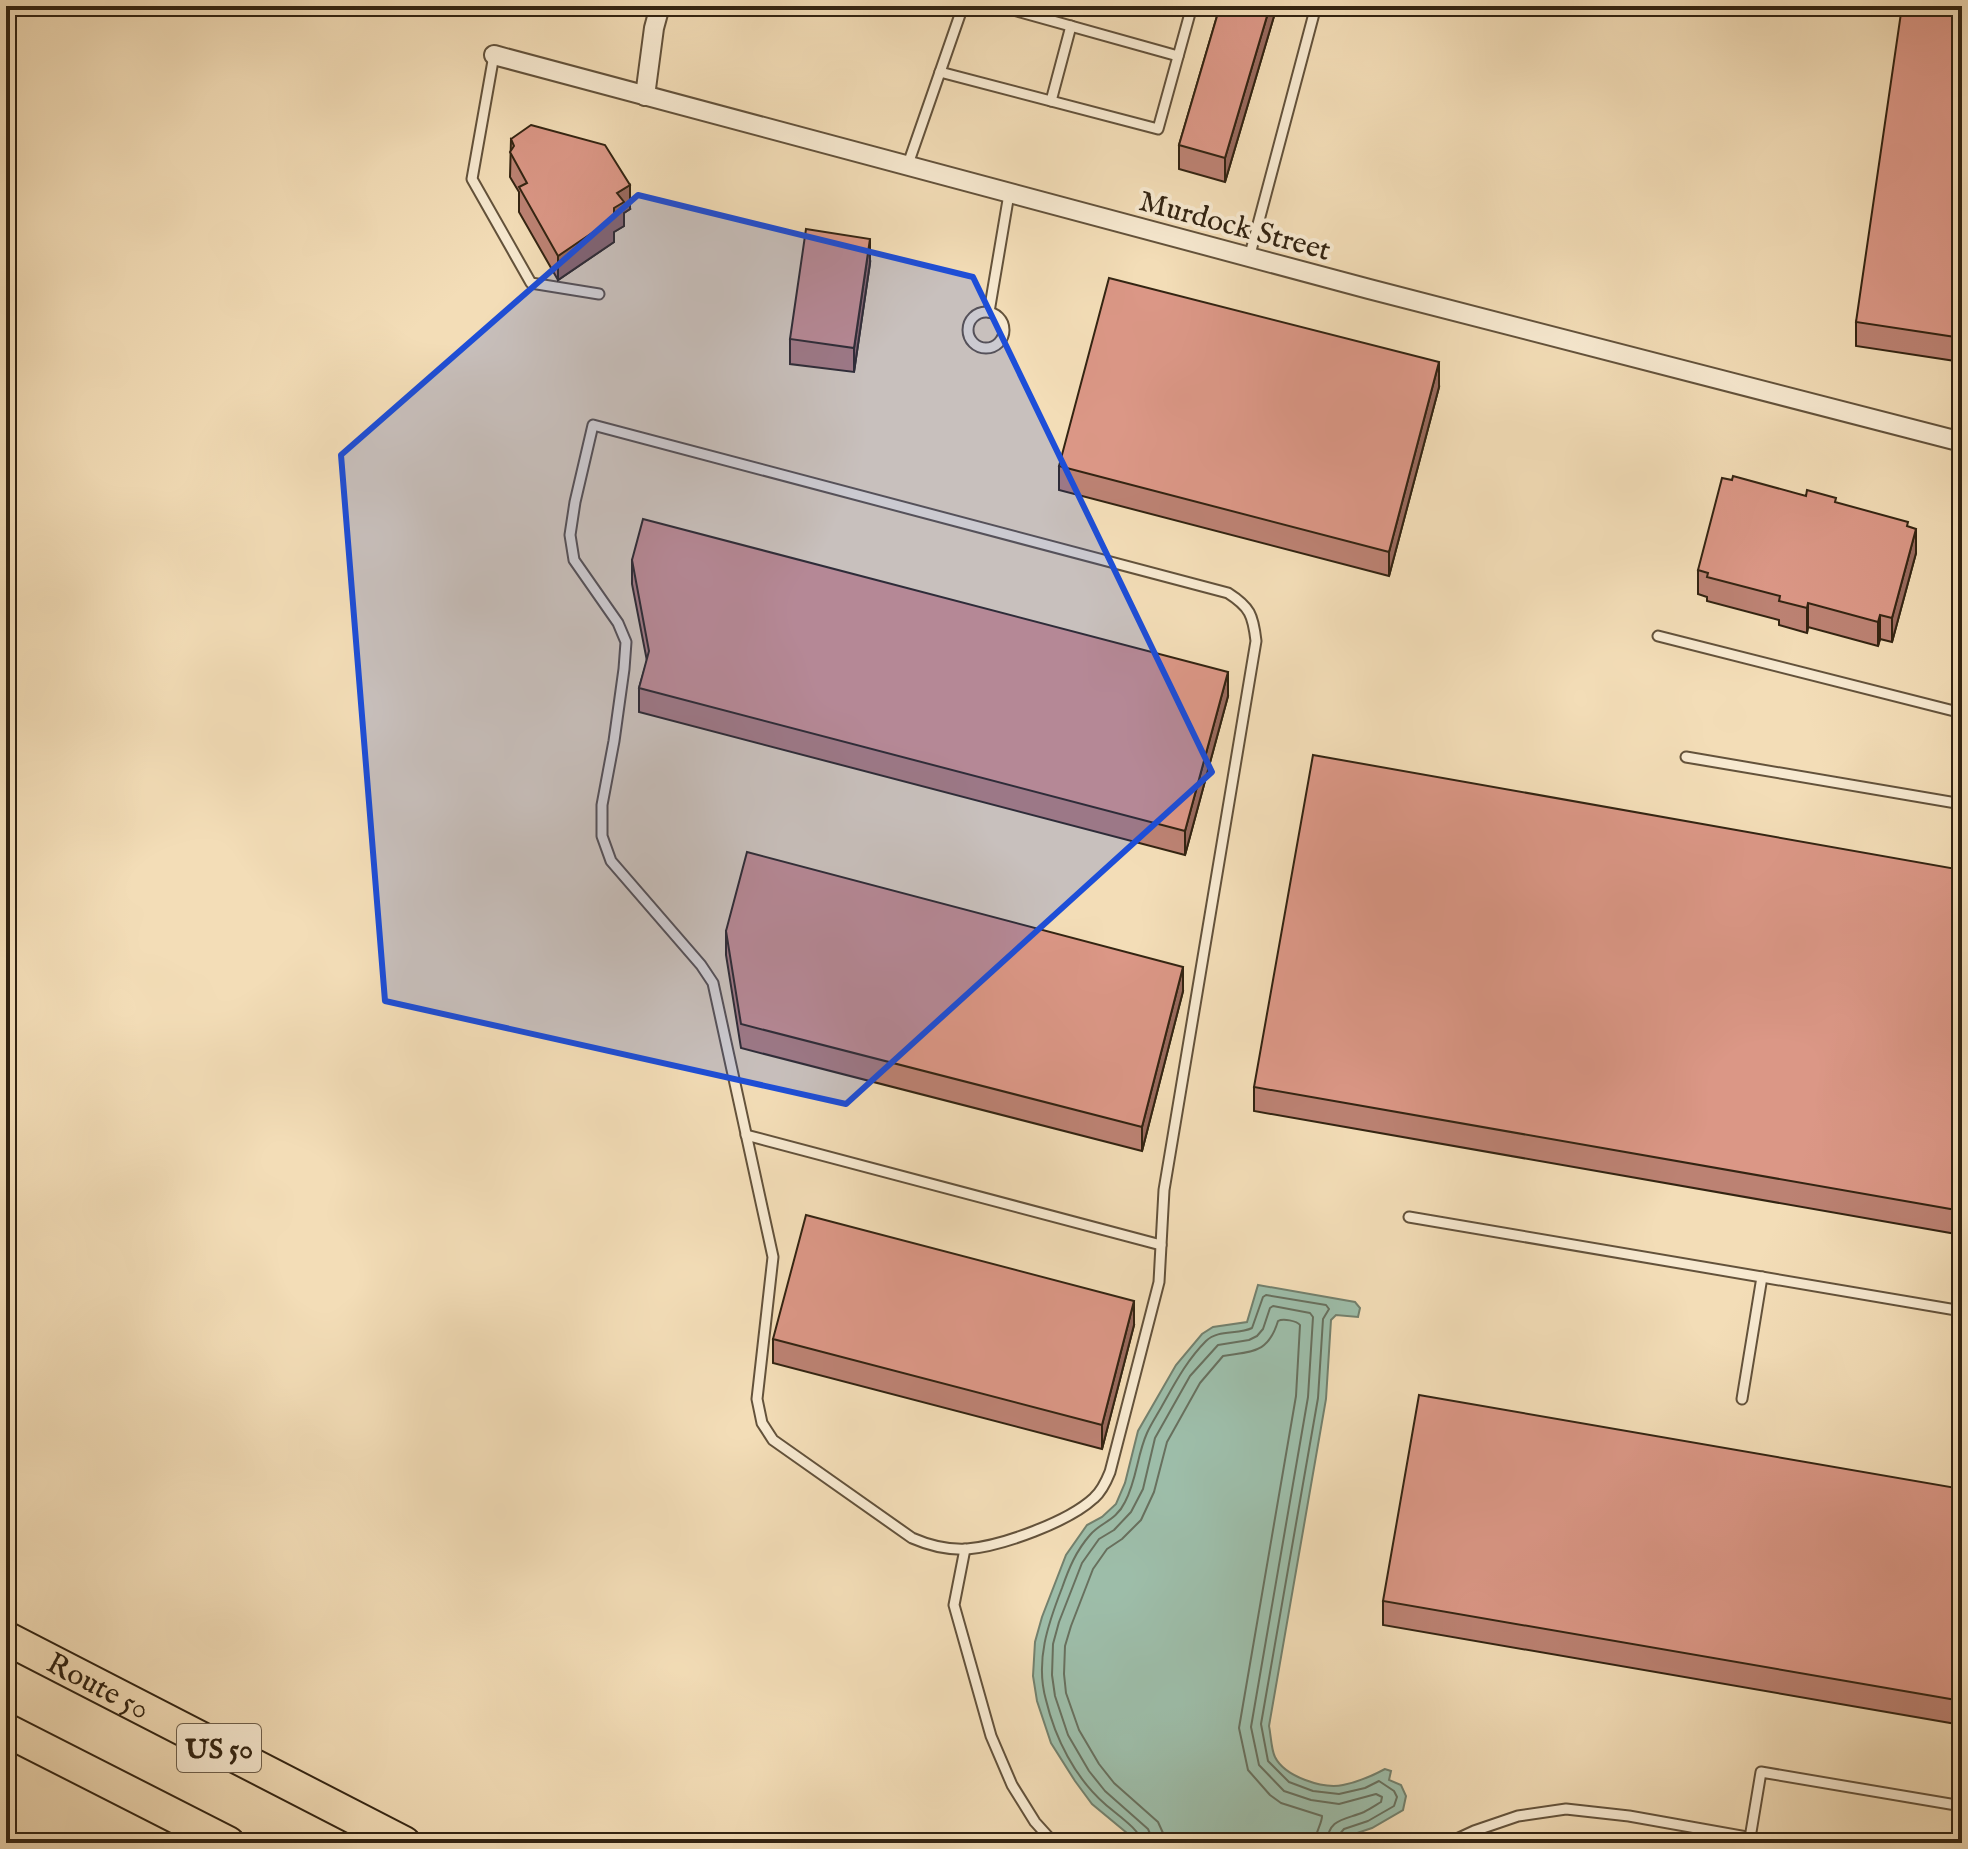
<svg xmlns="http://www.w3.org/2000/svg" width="1968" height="1849" viewBox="0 0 1968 1849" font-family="'IM FELL English',serif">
	<rect width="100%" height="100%" fill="#f3ddb7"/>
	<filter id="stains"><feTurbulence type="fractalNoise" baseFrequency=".0025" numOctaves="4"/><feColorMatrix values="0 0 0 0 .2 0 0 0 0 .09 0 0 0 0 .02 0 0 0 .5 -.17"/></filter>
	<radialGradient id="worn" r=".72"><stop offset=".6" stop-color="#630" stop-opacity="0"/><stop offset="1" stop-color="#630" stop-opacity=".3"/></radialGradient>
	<path fill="#9dbda9" stroke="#73806d" stroke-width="2" d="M 1258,1285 L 1355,1302 L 1360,1308 L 1358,1317 L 1336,1315 L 1331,1320 L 1326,1399 L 1269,1726 C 1271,1735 1271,1749 1275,1757 C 1285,1777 1323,1789 1343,1785 C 1358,1782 1372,1776 1385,1769 L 1391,1771 L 1389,1780 L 1401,1785 L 1406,1796 L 1403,1810 L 1372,1828 L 1348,1836 L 1343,1843 L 1139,1843 L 1092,1804 L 1075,1781 L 1051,1743 L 1037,1701 L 1033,1676 L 1035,1642 L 1042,1617 L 1066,1555 L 1087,1525 L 1102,1517 L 1116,1504 L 1125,1483 L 1138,1431 L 1176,1365 L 1202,1334 L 1213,1327 L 1247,1322 Z"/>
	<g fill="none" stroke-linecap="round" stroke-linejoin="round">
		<g stroke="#68705e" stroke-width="2">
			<path d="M 1142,1843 C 1141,1830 1116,1814 1105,1804 C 1075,1778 1055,1738 1046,1700 C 1035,1661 1048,1624 1062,1588 C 1069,1568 1076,1551 1090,1535 C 1101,1522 1116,1521 1125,1502 C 1137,1479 1137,1455 1147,1433 C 1151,1424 1157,1415 1162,1406 C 1175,1383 1187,1360 1206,1341 C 1218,1329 1238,1335 1252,1328 L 1263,1297 L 1266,1295 L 1326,1305 L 1329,1309 L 1323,1319 L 1318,1398 L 1261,1724 L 1268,1761 L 1289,1782 L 1313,1791 L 1339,1794 L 1365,1788 L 1379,1781 L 1394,1791 L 1397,1797 L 1394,1806 L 1368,1821 L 1344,1829 L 1338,1836 L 1337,1843"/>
			<path d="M 1152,1843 L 1151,1836 L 1148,1829 L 1105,1791 L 1089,1771 L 1068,1735 L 1055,1696 L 1052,1675 L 1053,1644 L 1059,1622 L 1082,1563 L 1099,1539 L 1114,1530 L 1131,1512 L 1143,1489 L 1155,1438 L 1190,1376 L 1218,1345 L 1249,1340 L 1257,1336 L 1263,1329 L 1270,1308 L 1273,1306 L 1310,1313 L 1313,1317 L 1308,1397 L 1251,1727 L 1259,1765 L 1284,1791 L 1311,1800 L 1339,1804 L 1376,1794 L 1382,1797 L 1381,1802 C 1376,1805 1370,1809 1364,1812 C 1345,1820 1328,1818 1327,1843"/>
			<path d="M 1164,1843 L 1163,1833 L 1158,1822 L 1114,1783 L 1099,1764 L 1079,1730 L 1066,1693 L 1064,1674 L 1065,1646 L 1071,1626 L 1093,1569 L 1107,1549 L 1122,1539 L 1141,1520 L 1154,1492 L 1167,1442 L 1200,1383 L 1223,1356 C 1252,1351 1268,1354 1278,1321 C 1283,1318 1297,1321 1300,1325 L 1296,1396 L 1239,1728 L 1248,1770 L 1270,1795 L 1281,1803 L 1322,1816 C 1322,1824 1315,1832 1315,1843"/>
		</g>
		<g stroke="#63523b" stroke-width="13">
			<g id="service">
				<path d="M 999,6 L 1178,56"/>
				<path d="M 494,55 L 472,179 L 531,283 L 599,294"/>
				<path d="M 940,72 L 1158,129 L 1192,6"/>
				<path d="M 1051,101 L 1071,26"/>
				<path d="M 907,167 L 963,6"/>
				<path d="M 1249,258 L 1316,6"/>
				<circle cx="986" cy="330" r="18"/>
				<path d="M 989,312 L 1009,194"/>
				<path d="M 593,425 L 1228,593 C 1250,607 1253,615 1256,641 L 1164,1190 L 1159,1282 L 1110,1472 C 1106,1482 1102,1491 1094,1498 C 1068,1522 1002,1546 967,1549 C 949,1550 928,1545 912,1538 L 773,1440 L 762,1423 L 757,1399 L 773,1257 L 713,983 L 701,965 L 611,861 L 602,836 L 602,805 L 614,741 L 624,669 L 626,642 L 618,623 L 574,560 L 570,535 L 575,502 Z"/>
				<path d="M 1658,636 L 1962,713"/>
				<path d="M 1686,757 L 1962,804"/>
				<path d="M 746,1135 L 1161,1245"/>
				<path d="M 1409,1217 L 1962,1311"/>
				<path d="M 1742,1399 L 1762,1277"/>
				<path d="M 965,1549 L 954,1605 L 991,1736 L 1012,1785 L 1035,1822 L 1054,1843"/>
				<path d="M 1750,1838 L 1761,1772 L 1962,1806"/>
				<path d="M 1448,1843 L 1474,1831 L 1518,1816 L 1566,1809 L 1629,1816 L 1781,1843"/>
			</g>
		</g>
		<g stroke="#63523b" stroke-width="22">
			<g id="minor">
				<path d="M 494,55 L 1369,289 L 1962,442"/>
				<path d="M 645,96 L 654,28 L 660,6"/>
			</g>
		</g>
		<g stroke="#332412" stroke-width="36">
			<g id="trunk">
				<path id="s1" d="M 6,1638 L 404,1843"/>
				<path d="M 6,1730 L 228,1843"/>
			</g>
		</g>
		<use href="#service" stroke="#f7e9d0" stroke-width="9"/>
		<use href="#minor" stroke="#f7e9d0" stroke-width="18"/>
		<use href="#trunk" stroke="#f3ddb7" stroke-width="32"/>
	</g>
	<g fill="#bc8273" stroke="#332412" stroke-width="2">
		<path d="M 1220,6 L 1277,6 L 1225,182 L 1179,169 L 1179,145 Z"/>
		<path d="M 1962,14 L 1962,362 L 1856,346 L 1856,322 Z"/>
		<path d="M 511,139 L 630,209 L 624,213 L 624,226 L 614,232 L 614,242 L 558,280 L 519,212 L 519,192 L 510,177 Z"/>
		<path d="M 870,263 L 854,372 L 790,364 L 790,339 Z"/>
		<path d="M 1439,387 L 1389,576 L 1059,490 L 1059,466 Z"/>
		<path d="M 1806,496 L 1836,503 L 1908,527 L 1916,553 L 1892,642 L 1880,639 L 1878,646 L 1808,627 L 1807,633 L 1779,625 L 1779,620 L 1707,601 L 1707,597 L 1698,594 L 1698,570 Z"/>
		<path d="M 632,560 L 1228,696 L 1185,855 L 639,712 L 639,688 L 647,661 L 632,584 Z"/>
		<path d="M 1962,870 L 1962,1235 L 1254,1111 L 1254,1087 Z"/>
		<path d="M 726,931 L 1183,991 L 1142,1151 L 741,1048 L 726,955 Z"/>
		<path d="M 1134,1325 L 1102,1449 L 773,1363 L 773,1339 Z"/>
		<path d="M 1962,1489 L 1962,1725 L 1383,1625 L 1383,1601 Z"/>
	</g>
	<g fill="#996a5e" stroke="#332412" stroke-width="2">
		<path d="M 1270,6 L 1277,6 L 1225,182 L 1225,158 Z"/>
		<path d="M 630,185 L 630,209 L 624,213 L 624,226 L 614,232 L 614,242 L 558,280 L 558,256 L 614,208 L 617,193 Z"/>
		<path d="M 870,239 L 870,263 L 854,372 L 854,348 Z"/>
		<path d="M 1439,362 L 1439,387 L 1389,576 L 1389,552 Z"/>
		<path d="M 1916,529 L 1916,553 L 1892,642 L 1892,618 Z"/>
		<path d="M 1808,603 L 1808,627 L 1807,633 L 1807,608 Z"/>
		<path d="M 1880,615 L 1880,639 L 1878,646 L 1878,622 Z"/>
		<path d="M 1228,672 L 1228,696 L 1185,855 L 1185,831 Z"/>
		<path d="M 1183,967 L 1183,991 L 1142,1151 L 1142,1127 Z"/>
		<path d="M 1134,1301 L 1134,1325 L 1102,1449 L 1102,1425 Z"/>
	</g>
	<g fill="#db9786" stroke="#332412" stroke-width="2">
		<path d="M 1220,6 L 1270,6 L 1225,158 L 1179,145 Z"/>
		<path d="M 1902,6 L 1962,14 L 1962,338 L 1856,322 Z"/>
		<path d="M 531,125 L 605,145 L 630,185 L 617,193 L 624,202 L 614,208 L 614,218 L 558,256 L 519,187 L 527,183 L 510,152 L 514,146 L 511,139 Z"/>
		<path d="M 806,229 L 870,239 L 854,348 L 790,339 Z"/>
		<path d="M 1109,278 L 1439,362 L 1389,552 L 1059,466 Z"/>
		<path d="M 1733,476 L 1806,496 L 1807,490 L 1836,498 L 1835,502 L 1908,522 L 1907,526 L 1916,529 L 1892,618 L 1880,615 L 1878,622 L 1808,603 L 1807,608 L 1779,601 L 1780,596 L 1707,577 L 1708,573 L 1698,570 L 1722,478 L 1732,480 Z"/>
		<path d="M 643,519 L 1228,672 L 1185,831 L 639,688 L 649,651 L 632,560 Z"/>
		<path d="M 1313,755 L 1962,870 L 1962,1211 L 1254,1087 Z"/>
		<path d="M 747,852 L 1183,967 L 1142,1127 L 741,1024 L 726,931 Z"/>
		<path d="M 806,1215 L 1134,1301 L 1102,1425 L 773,1339 Z"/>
		<path d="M 1419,1395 L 1962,1489 L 1962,1701 L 1383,1601 Z"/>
	</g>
	<path fill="#1d4ed8" fill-opacity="0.2" stroke="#1d4ed8" stroke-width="6" stroke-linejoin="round" d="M 638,195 L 973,277 L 1212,772 L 846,1104 L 385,1001 L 341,455 Z"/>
	<g text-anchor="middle" stroke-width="8" stroke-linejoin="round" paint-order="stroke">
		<rect fill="#f7e9d0" stroke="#6e5f4b" stroke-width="2" x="177" y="1724" width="84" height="48" rx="6"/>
		<g font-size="28" font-weight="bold" fill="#332412">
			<text x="219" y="1758">US 50</text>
		</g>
		<g font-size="30" fill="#332412" stroke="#f7e9d0">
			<text transform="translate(1235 225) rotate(15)" y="10">Murdock Street</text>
			<text dy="10" stroke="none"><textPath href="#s1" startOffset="104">Route 50</textPath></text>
		</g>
	</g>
	<rect width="1968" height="1849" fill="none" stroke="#f3ddb7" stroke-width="32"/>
	<rect x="8" y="8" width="1952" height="1833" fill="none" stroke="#332412" stroke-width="4"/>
	<rect x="16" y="16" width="1936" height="1817" fill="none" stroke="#332412" stroke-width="2"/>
	<rect width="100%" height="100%" filter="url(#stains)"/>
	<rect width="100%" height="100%" fill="url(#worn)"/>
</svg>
